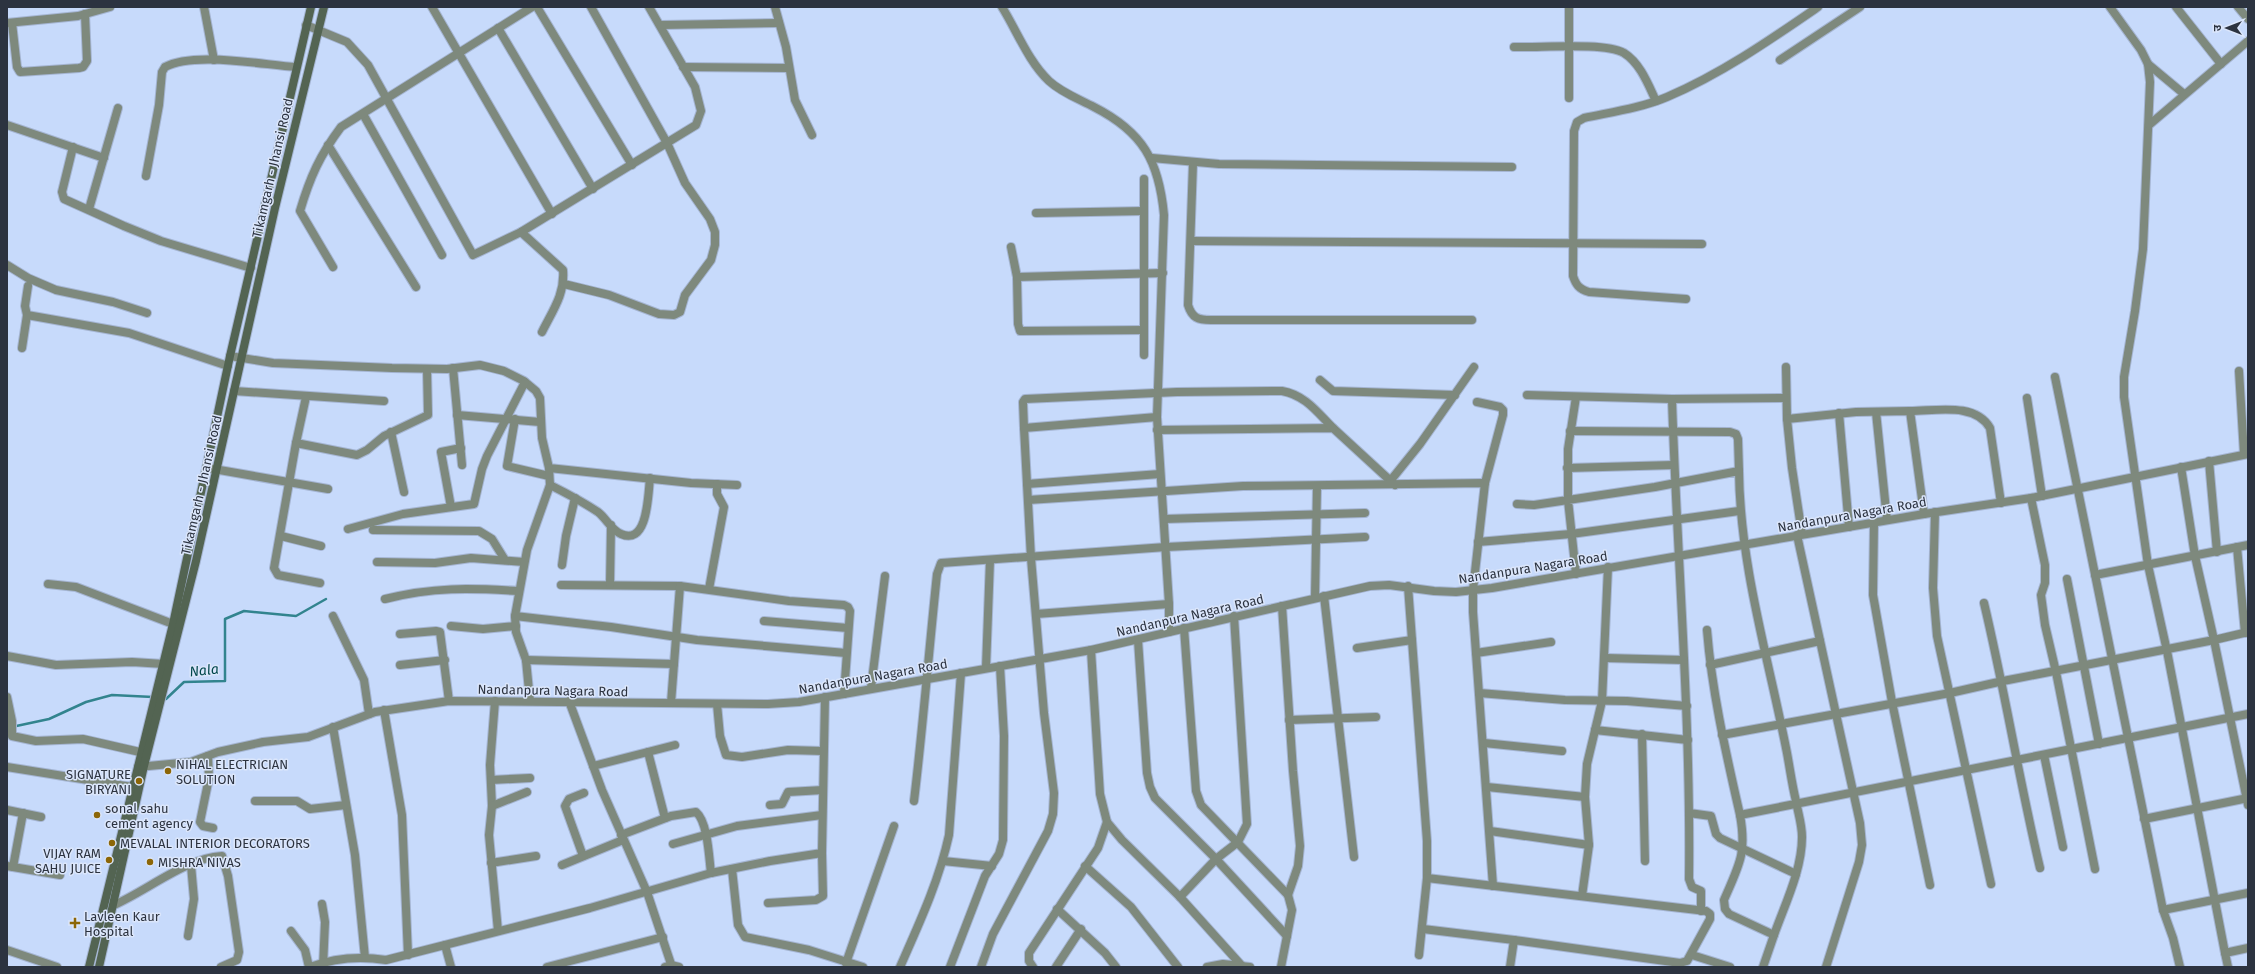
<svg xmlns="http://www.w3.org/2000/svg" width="2255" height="974" viewBox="0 0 2255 974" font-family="'Fira Sans','Noto Sans Devanagari',sans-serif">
	<rect width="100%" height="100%" fill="#c7dafb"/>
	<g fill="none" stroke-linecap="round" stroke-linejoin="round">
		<g stroke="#32848e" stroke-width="2.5">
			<path d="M 164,699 L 166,699 L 184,682 L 225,681 L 225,619 L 244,611 L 296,616 L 326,599"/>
			<path d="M 7,728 L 49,719 L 86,702 L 112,695 L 153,697"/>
		</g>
		<g stroke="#a5b5d2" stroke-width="10">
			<g id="street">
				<path d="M 204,7 L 214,60"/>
				<path d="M 432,7 L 552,214"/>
				<path d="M 537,7 L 632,165"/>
				<path d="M 775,7 L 786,47 L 795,100 L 812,135"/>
				<path d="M 1002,7 C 1017,31 1028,61 1049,81 C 1062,93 1079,99 1094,107 C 1143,132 1159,161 1164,215 L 1157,417 L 1169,604 L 1169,632"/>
				<path d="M 1569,7 L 1569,98"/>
				<path d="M 2110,7 L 2141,50 L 2148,64 L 2150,82 L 2143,249 L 2135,311 L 2124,377 L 2124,397 L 2148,565 L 2167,651 L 2225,953"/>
				<path d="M 2176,7 L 2221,64"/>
				<path d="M 2238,7 L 2248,19"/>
				<path d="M 7,23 L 78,16 L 110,7"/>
				<path d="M 12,23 L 17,67 L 20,72 L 79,68 L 83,67 L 87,61 L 85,14"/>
				<path d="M 306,25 L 347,42 L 368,65 L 473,255 L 521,232 L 696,125 L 701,111 L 695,87 L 649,7"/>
				<path d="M 661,25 L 779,23"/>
				<path d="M 498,28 L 593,189"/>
				<path d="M 1514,47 C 1539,48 1604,42 1624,53 C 1640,63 1648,84 1656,101"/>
				<path d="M 1780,60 L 1860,7"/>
				<path d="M 2148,64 L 2184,94"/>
				<path d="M 683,67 L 789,68"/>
				<path d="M 363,114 L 442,255"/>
				<path d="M 7,125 L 104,158"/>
				<path d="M 2149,125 L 2248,41"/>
				<path d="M 328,145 L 416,287"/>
				<path d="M 73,147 L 62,192 L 64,199 L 124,226 L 161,241 L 251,268"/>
				<path d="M 1152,158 L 1219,164 L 1512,167"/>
				<path d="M 1193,163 L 1188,305 C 1192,318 1198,320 1211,320 L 1472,320"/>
				<path d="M 146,176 L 159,105 L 162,72 L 165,67 C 194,51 263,65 296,67"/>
				<path d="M 89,209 L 118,108"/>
				<path d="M 1036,213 L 1144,211"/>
				<path d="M 521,232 L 563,270 C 565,294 553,310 542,332"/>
				<path d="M 1191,241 L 1702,244"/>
				<path d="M 1011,247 L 1017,277 L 1018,324 L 1020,331 L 1144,330"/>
				<path d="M 7,265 L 28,278 L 56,290 L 113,302 L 147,313"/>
				<path d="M 333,267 L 300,211 C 310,177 320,155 341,127 L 532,7"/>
				<path d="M 1017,277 L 1163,273"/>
				<path d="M 564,284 L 609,295 L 659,314 L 674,315 L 680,312 L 685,295 L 711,260 L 715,245 L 715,232 L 710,219 L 685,183 L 667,143 L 591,7"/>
				<path d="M 28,286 L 25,306 L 27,315 L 129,333 L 228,366"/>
				<path d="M 1686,299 L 1589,292 C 1579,289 1576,285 1573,276 L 1574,131 L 1577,122 L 1584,118 C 1612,112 1641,108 1667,97 C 1721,74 1770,40 1818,7"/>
				<path d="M 22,348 L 27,315"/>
				<path d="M 1144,355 L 1144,179"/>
				<path d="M 230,356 L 273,363 L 392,368 L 447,369 L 480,365 L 504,371 L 524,381 L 536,391 L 540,398 L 542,438 L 549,468 L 691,483 L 737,485"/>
				<path d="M 1786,367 L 1787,419"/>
				<path d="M 453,368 L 462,465"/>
				<path d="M 2239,371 L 2244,454"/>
				<path d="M 2055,377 L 2163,910 L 2248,893"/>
				<path d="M 1320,380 L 1333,391 L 1455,395"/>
				<path d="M 234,391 L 384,401"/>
				<path d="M 1527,395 L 1672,399 L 1786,398"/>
				<path d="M 306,397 L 296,443 L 357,455 L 367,450 L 384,436 L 428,415 L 427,369"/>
				<path d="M 2027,398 L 2042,496"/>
				<path d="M 1672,399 C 1677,559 1691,719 1689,879 L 1692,887 L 1701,891 L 1701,911"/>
				<path d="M 1477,402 L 1500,407 L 1503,410 L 1503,415 L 1485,483"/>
				<path d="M 1910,411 C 1936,411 1975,402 1990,428 L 2001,503"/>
				<path d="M 1876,412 L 1887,520"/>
				<path d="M 1839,413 L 1849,527"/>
				<path d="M 457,415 L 540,422"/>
				<path d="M 515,419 L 507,466 L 549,476"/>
				<path d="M 1024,428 L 1157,417"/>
				<path d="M 1157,430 L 1333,428 L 1395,485"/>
				<path d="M 1570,431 L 1730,432 L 1736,434 L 1738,439 L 1739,471"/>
				<path d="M 391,432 L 404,492"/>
				<path d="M 296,443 L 274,568 L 278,575 L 320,583"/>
				<path d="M 2209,461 L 2217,552"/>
				<path d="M 208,468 L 328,489"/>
				<path d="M 1567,468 L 1674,465"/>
				<path d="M 1391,480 L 1420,444 L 1474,367"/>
				<path d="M 1027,484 L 1160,474"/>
				<path d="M 550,485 C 566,493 583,502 598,512 C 606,518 611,530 621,534 C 648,546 648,495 650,478"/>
				<path d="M 2031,498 L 2045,565 L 2045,583 L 2041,595 L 2045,625 L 2056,672 L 2095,869"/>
				<path d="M 1028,500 L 1243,486 L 1485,483 L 1473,590 L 1473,612 L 1493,886"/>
				<path d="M 1517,504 L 1534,505 L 1568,500 L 1568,449 L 1576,397"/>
				<path d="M 451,507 L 441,452 L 461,448"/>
				<path d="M 1935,512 L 1933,588 L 1937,636 L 1991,884"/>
				<path d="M 1164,519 L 1365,513"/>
				<path d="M 1874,522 L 1873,595 L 1892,702 L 1930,885"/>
				<path d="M 348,529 L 403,514 L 474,504 L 482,469 L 487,456 L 525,382"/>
				<path d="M 373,530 L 479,531 L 492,539 L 505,560"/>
				<path d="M 1802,534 L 1792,468 L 1787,419 L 1856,412 L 1910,411 L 1924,514"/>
				<path d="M 1797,535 L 1836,714 L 1950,693 L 2003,681 L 2214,640 L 2195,556 L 2181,467"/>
				<path d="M 281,536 L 321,546"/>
				<path d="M 1478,542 L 1571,534 L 1739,511"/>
				<path d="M 2237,547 L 2245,633"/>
				<path d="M 377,562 L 435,563 L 471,558 L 524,562"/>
				<path d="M 562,565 L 566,536 L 575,498"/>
				<path d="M 1576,574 L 1568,500 L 1655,487 L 1739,471 C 1740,567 1769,660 1787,753 C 1790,769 1792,785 1796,801 C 1798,813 1802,824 1802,837 C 1802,870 1785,904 1774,935 L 1729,914 L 1725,909 L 1724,900 C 1739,865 1747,854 1740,815 L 2248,714"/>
				<path d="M 2095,575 L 2248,545"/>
				<path d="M 2067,579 L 2099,744"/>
				<path d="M 48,584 L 76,587 L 173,624"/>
				<path d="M 561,585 L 680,586 L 789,601 L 844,605 L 848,607 L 850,611 L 844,694"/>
				<path d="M 610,585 L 611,525"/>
				<path d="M 1408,586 L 1412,640"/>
				<path d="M 709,589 L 724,507 L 717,494 L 717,484"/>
				<path d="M 1324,596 L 1354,857"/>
				<path d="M 1315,598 L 1317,486"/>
				<path d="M 385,599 C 433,587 469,588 519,591"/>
				<path d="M 1984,603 C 2005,691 2019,780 2040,868"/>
				<path d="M 1282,606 L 1293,771 L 1300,846 L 1298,866 L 1288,895"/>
				<path d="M 1036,614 L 1169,604"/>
				<path d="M 333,616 L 364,680 L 369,714"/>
				<path d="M 515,616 L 611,627 L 697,640 L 846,653"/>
				<path d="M 764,621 L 848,628"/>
				<path d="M 451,626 L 483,629 L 516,626"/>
				<path d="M 1184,628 L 1196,791 L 1201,805 L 1288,895 L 1292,910 L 1281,967"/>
				<path d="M 1707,630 C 1712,693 1726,753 1740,815"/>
				<path d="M 2248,632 L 2214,640 L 2248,805"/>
				<path d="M 400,634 L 436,631 L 440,632 L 449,701"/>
				<path d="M 1138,640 L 1147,773 L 1150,787 L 1155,798 L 1216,859 L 1287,936"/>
				<path d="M 1357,648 L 1412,640 L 1427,841 L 1427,878 L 1419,955"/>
				<path d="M 1476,653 L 1551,642"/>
				<path d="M 7,656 L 56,665 L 132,662 L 164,664"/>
				<path d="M 1605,658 L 1684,660"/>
				<path d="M 526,660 L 674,664"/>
				<path d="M 400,665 L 445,660"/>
				<path d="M 1710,665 L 1820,641"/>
				<path d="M 986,668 L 990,560"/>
				<path d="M 871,688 L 885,576"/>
				<path d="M 1479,693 L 1565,700 L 1627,701 L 1687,706"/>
				<path d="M 7,697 L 12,721 L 12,736 L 36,741 L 83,739 L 140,752"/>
				<path d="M 495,701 L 490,765 L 492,806 L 489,835 L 498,931"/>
				<path d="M 530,701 L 526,660 L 516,632 L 515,616 L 527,550 L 550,485 L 549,468"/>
				<path d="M 569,701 L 602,790 L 647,892 L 672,967"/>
				<path d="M 671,703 L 680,586"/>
				<path d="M 717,704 L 720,736 L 726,755 L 742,757 L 788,750 L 823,751"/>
				<path d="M 384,710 L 402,815 L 408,955"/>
				<path d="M 1289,720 L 1376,717"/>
				<path d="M 333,727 L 355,855 L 365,958"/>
				<path d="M 1595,730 L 1688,740"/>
				<path d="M 1642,734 L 1645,861"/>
				<path d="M 1722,735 L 1836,714 L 1860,823 L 1862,845 L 1859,862 L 1826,967"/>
				<path d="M 1484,743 L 1562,751"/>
				<path d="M 648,752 L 665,818"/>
				<path d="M 2044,755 L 2063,847"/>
				<path d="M 208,756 L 209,778 L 200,822 L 203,826 L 213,828"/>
				<path d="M 593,766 L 675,745"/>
				<path d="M 7,767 L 132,787"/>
				<path d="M 138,767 L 191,762 L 218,752 L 263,742 L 308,737 L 375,712 L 449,701 L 768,704 L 799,702 L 1091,650 L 1370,586 L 1389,585 L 1434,591 L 1456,592 L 1492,588 L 1924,514 L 2031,498 L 2248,454"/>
				<path d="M 491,780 L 530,778"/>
				<path d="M 1487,787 L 1585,797"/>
				<path d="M 255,801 L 297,801 L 310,809 L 346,805"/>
				<path d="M 914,801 C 923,726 929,650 937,574 L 941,563 L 1166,547 L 1365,537"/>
				<path d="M 770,805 L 782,804 L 788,792 L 823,790"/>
				<path d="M 492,806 L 527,792"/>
				<path d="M 7,810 L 41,817"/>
				<path d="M 1689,813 L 1711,816 L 1716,834 L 1720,838 L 1796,874"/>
				<path d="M 2144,819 L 2248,798"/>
				<path d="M 1107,822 L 1122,840 L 1180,897 L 1242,966"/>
				<path d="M 1490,831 L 1589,845"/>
				<path d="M 621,835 L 671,816 L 696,812 C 708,822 709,858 711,873"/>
				<path d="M 673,844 L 737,826 L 822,815"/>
				<path d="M 583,856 L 565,806 L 569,799 L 584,793"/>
				<path d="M 943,861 L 992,866"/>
				<path d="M 491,863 L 536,856"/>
				<path d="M 562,865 L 623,840"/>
				<path d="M 7,866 L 60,875"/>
				<path d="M 1085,866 L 1131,907 L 1178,967"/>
				<path d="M 13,867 L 23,813"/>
				<path d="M 732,869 L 738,925 L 745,937 L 809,950 L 863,967"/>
				<path d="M 1427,878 L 1706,911 L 1710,914 L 1710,919 L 1687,961 L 1680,963 L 1514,940 L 1510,967"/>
				<path d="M 1582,896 L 1589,845 L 1585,797 L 1587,764 L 1602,701 L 1608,567"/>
				<path d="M 1180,897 L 1216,859 L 1238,842 L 1247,824 L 1234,616"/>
				<path d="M 768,903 L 816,900 L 823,896 L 822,853 L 825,697"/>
				<path d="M 322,904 L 325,922 L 323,967"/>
				<path d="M 114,905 C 148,890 186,858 222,856 L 228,876 L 239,952 L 237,960 L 221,967"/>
				<path d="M 1057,909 L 1105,953 L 1116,967"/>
				<path d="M 2163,910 L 2173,938 L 2180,967"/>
				<path d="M 1423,929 L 1514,940"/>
				<path d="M 291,931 L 305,950 L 309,967"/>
				<path d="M 188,936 L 194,899 L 191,865"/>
				<path d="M 445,945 L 451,967"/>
				<path d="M 7,950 L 57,967"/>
				<path d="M 1692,955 L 1730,967"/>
				<path d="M 846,963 L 894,826"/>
				<path d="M 310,967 C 334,958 361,956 386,960 L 590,908 L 711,873 L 770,861 L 822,853"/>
				<path d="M 547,967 L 663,937"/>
				<path d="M 665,967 L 671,965 L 679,967"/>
				<path d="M 900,967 C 919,924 939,881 949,835 L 961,673"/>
				<path d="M 950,967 L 985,876 L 999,854 L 1003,840 L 1004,736 L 1000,666"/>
				<path d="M 981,967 L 993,934 L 1048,831 L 1053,814 L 1054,793 L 1044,713 L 1031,558 L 1024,428 L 1023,402 L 1025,399 L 1177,392 L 1282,391 C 1305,395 1317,412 1333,428"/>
				<path d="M 1033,967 L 1029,961 L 1029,953 L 1098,848 L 1107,822 L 1100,794 L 1091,650"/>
				<path d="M 1056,967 L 1081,929"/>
				<path d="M 1207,967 L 1223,964 L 1250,967"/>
				<path d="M 1763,967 L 1774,935"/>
				<path d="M 2228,967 L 2225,953 L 2248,948"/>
			</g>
		</g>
		<g stroke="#a5b5d2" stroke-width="10">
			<g id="secondary">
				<path d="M 89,967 L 173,624 L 230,356 L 311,7"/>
				<path d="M 99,967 L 144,766 L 196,561 L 275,208 L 324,7"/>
			</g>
		</g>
		<use href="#street" stroke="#7e897d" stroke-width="8"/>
		<use href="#secondary" stroke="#536452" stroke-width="8"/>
	</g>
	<g fill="#8c6607" stroke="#dbe6fb" stroke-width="1.5">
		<circle cx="168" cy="771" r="4"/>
		<circle cx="139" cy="781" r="4"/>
		<circle cx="97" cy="815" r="4"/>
		<circle cx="112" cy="843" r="4"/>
		<circle cx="109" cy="860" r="4"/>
		<circle cx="150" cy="862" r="4"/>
		<path d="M73 917h4v4h4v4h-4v4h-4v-4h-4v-4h4z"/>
	</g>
	<g text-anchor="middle" stroke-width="3" stroke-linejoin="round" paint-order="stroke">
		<g font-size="13" fill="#2c3340" stroke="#dbe6fb">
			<text transform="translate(272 168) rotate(-77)" y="5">Tikamgarh - Jhansi Road</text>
			<text transform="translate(201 485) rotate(-77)" y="5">Tikamgarh - Jhansi Road</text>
			<text transform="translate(1852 514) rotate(-10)" y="5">Nandanpura Nagara Road</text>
			<text transform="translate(1533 567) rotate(-9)" y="5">Nandanpura Nagara Road</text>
			<text transform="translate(1190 615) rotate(-13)" y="5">Nandanpura Nagara Road</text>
			<text transform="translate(873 676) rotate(-10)" y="5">Nandanpura Nagara Road</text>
			<text transform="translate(553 690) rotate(1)" y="5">Nandanpura Nagara Road</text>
		</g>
		<g font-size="13" fill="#2c3340" stroke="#dbe6fb" text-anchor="start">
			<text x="176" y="769">NIHAL ELECTRICIAN<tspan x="176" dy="15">SOLUTION</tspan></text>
			<text x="131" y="779" text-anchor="end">SIGNATURE<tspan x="131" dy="15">BIRYANI</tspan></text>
			<text x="105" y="813">sonal sahu<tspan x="105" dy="15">cement agency</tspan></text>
			<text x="120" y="848">MEVALAL INTERIOR DECORATORS</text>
			<text x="101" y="858" text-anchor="end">VIJAY RAM<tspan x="101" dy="15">SAHU JUICE</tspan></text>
			<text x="158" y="867">MISHRA NIVAS</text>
			<text x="84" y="921">Lavleen Kaur<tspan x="84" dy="15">Hospital</tspan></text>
		</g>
		<g font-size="14" font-style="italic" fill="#00464b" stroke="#dbe6fb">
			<text transform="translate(204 670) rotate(-6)" y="5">Nala</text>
		</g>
	</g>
	<rect width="2255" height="974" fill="none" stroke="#2c3340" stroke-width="16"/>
	<g transform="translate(2227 28) rotate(270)" stroke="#dbe6fb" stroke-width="3" paint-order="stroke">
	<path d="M0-3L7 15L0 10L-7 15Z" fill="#2c3340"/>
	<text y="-6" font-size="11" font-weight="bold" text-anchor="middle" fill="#2c3340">उ</text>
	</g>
</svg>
